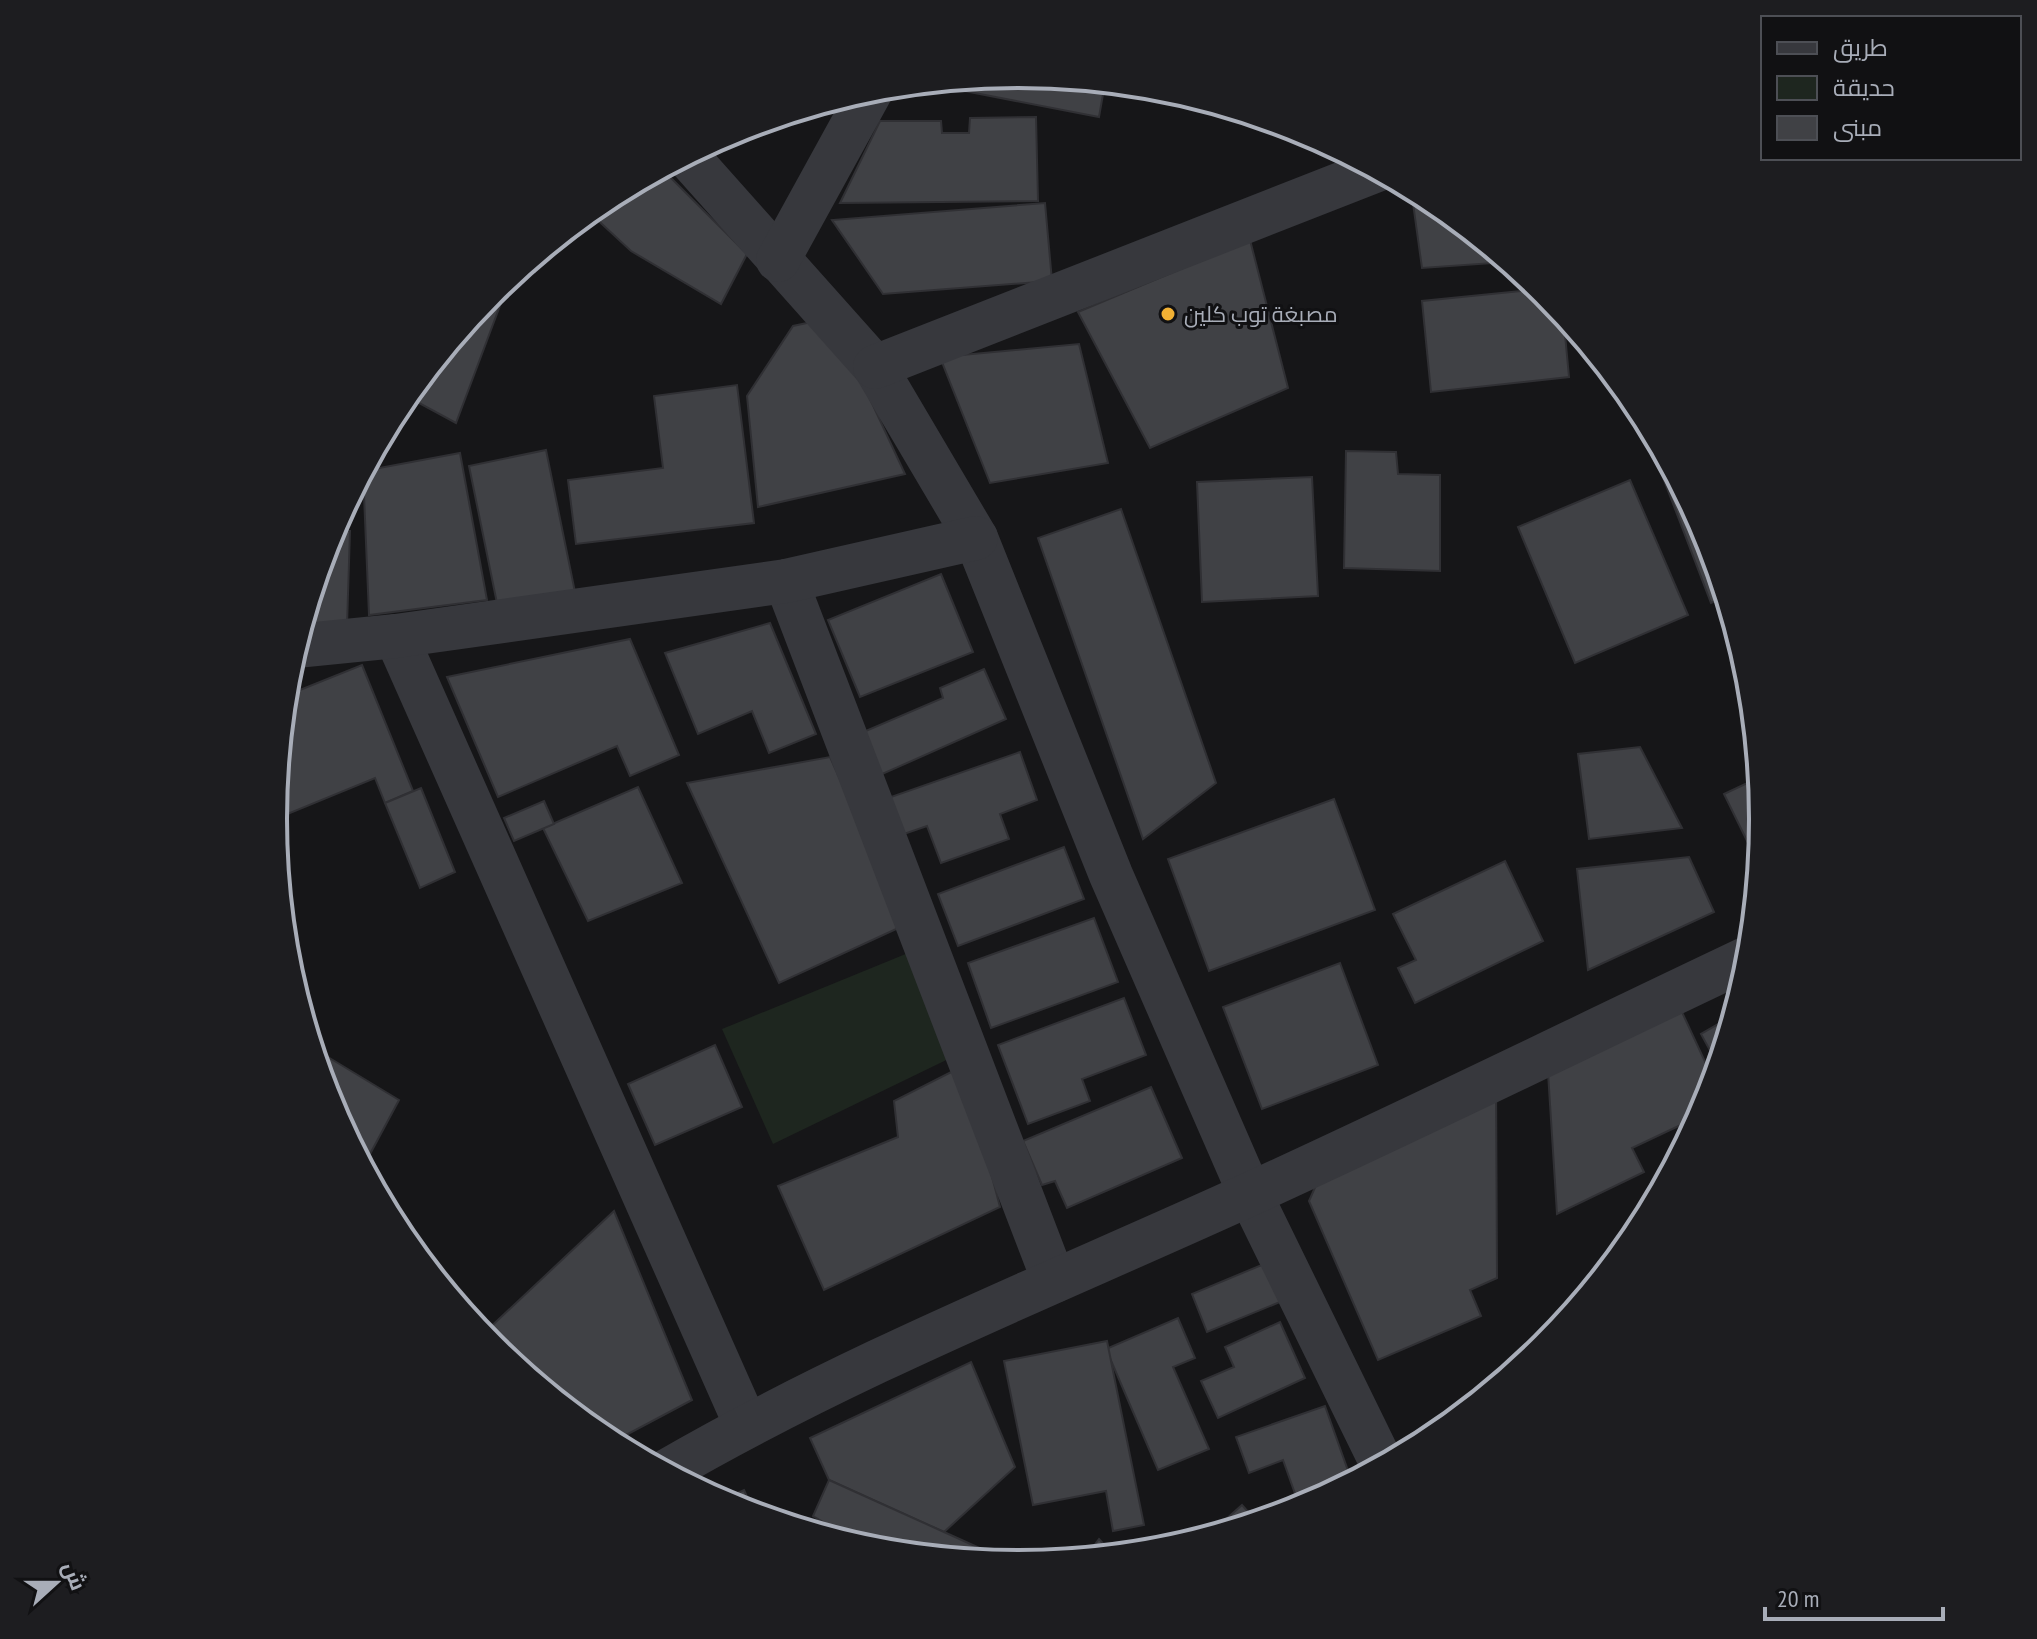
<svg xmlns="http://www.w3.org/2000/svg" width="2037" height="1639" viewBox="0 0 2037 1639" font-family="'PT Sans Narrow',Cairo,sans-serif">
	<rect width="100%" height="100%" fill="#161618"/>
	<path fill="#1e261f" d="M 913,951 L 969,1049 L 773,1144 L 722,1029 Z"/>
	<g fill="#404145" stroke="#303034" stroke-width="2">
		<path d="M 1019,74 L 1105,83 L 1099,117 L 959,90 L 961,80 Z"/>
		<path d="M 1036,117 L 1038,201 L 840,203 L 880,121 L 941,121 L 942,133 L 969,133 L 970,118 Z"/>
		<path d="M 662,169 L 747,254 L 721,304 L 631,251 L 589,212 L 605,199 Z"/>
		<path d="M 1420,193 L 1433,200 L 1508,262 L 1422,268 L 1412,196 Z"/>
		<path d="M 1045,203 L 1052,281 L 883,294 L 832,220 Z"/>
		<path d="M 1250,240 L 1288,388 L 1150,448 L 1078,312 Z"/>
		<path d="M 541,252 L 535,272 L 523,267 Z"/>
		<path d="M 502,284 L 507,287 L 456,423 L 406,396 Z"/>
		<path d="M 1541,289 L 1563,313 L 1569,377 L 1431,392 L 1422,301 Z"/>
		<path d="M 816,321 L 864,386 L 905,474 L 758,507 L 747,396 L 793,326 Z"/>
		<path d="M 1079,344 L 1108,463 L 990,483 L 940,357 Z"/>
		<path d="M 737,385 L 754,523 L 576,544 L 568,480 L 663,468 L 654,396 Z"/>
		<path d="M 546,450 L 576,597 L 499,613 L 469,466 Z"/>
		<path d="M 1346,451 L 1396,452 L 1398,474 L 1440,475 L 1440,571 L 1344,568 Z"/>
		<path d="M 460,453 L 487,600 L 369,615 L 363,471 Z"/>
		<path d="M 1669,463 L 1707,535 L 1726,597 L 1711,603 L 1659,467 Z"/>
		<path d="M 1312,477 L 1318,596 L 1202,602 L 1197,482 Z"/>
		<path d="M 1630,480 L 1688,615 L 1575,663 L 1518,527 Z"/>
		<path d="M 348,501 L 347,522 L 337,521 Z"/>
		<path d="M 1121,509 L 1216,783 L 1143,839 L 1038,538 Z"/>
		<path d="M 332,531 L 350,531 L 347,626 L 302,625 Z"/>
		<path d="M 941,574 L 973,652 L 860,697 L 828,620 Z"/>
		<path d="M 770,623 L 816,734 L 769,753 L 752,711 L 698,734 L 665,653 Z"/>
		<path d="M 630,639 L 679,755 L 630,776 L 617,746 L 498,797 L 447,677 Z"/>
		<path d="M 362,665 L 413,791 L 385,803 L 375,778 L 273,820 L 285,696 Z"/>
		<path d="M 984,669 L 1006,719 L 880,775 L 861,733 L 943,698 L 940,688 Z"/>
		<path d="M 1640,747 L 1682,828 L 1589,839 L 1578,754 Z"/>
		<path d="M 1020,752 L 1037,800 L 1000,814 L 1009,839 L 941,863 L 927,826 L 901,835 L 888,798 Z"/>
		<path d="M 830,757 L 905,925 L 779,983 L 687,783 Z"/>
		<path d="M 1760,777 L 1764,820 L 1761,848 L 1753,853 L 1724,794 Z"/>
		<path d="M 638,787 L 682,883 L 588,921 L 543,828 Z"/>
		<path d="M 421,788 L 455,872 L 420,888 L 385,803 Z"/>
		<path d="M 1334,799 L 1375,910 L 1209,971 L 1168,859 Z"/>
		<path d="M 544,801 L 554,824 L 514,841 L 504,818 Z"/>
		<path d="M 1064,847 L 1084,899 L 958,946 L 938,894 Z"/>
		<path d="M 1689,857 L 1714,912 L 1588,970 L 1577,869 Z"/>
		<path d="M 1505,861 L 1543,941 L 1415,1003 L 1398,968 L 1416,960 L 1393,914 Z"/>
		<path d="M 1094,918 L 1118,982 L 991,1028 L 968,963 Z"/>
		<path d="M 1340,963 L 1378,1065 L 1262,1109 L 1223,1007 Z"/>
		<path d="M 1668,982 L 1714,1081 L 1707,1105 L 1702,1115 L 1632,1148 L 1644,1172 L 1557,1214 L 1546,1041 Z"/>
		<path d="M 1124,998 L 1146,1055 L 1082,1079 L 1090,1101 L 1028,1124 L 998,1045 Z"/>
		<path d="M 1734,1015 L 1719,1067 L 1701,1034 Z"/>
		<path d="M 715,1045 L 742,1107 L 655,1145 L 628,1084 Z"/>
		<path d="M 313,1048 L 399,1100 L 363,1167 L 330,1104 Z"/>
		<path d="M 963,1066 L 1000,1207 L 824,1290 L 778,1186 L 898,1137 L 894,1101 Z"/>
		<path d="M 1496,1078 L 1497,1278 L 1470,1290 L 1481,1316 L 1378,1360 L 1309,1201 L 1332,1149 Z"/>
		<path d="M 1151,1087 L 1182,1158 L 1067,1208 L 1055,1181 L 1042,1185 L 1023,1141 Z"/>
		<path d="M 614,1211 L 692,1400 L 611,1443 L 482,1335 Z"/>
		<path d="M 1264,1264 L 1280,1302 L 1207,1332 L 1192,1294 Z"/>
		<path d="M 1178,1318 L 1195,1358 L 1173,1367 L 1209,1449 L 1158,1470 L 1106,1349 Z"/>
		<path d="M 1280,1322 L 1305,1378 L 1218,1418 L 1201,1381 L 1234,1367 L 1225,1347 Z"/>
		<path d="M 1107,1341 L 1144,1525 L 1113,1531 L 1106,1491 L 1033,1505 L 1004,1361 Z"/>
		<path d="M 971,1362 L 1015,1467 L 944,1532 L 829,1480 L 810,1438 Z"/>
		<path d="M 1325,1406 L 1352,1482 L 1298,1502 L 1283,1460 L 1249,1473 L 1236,1437 Z"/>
		<path d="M 829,1480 L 944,1532 L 1017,1565 L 869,1549 L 813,1516 Z"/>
		<path d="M 744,1490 L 755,1515 L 720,1501 Z"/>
		<path d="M 1242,1505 L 1257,1522 L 1205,1538 Z"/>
		<path d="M 1099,1539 L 1114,1556 L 1084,1559 Z"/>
	</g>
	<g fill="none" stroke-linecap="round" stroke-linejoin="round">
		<g stroke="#37383d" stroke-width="44">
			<path d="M 687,156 L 875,367 L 976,538 L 1111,875 L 1250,1194 L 1383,1466"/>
			<path d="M 778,260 L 872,89"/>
			<path d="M 875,367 L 1377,170"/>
			<path d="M 786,581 L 1054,1281"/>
			<path d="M 396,636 L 746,1425"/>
			<path d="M 296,646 L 396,636 L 786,581 L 976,538"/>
			<path d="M 665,1472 C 851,1364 1053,1284 1248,1195 C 1417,1118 1583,1036 1750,957"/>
		</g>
	</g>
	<circle fill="#f2b134" stroke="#111113" stroke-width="3" cx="1168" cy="314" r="8"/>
	<g text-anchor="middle" stroke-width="6" stroke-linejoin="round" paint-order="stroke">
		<g font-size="22" fill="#a8adb8" stroke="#111113" text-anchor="start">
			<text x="1184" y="322">مصبغة توب كلين</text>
		</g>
	</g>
	<path d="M0 0H2037V1639H0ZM287 819a731 731 0 1 1 1462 0a731 731 0 1 1-1462 0Z" fill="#1d1d20" fill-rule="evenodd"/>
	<path fill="none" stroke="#a8adb8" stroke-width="4" d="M287 819a731 731 0 1 1 1462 0a731 731 0 1 1-1462 0Z"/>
	<rect x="1761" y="16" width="260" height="144" fill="#111113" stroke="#4d4f55" stroke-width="2"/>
	<rect x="1777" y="42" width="40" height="12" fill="#37383d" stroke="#4d4f55" stroke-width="2"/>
	<text x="1833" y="56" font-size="24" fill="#a8adb8">طريق</text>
	<rect x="1777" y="76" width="40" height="24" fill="#1e261f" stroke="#4d4f55" stroke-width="2"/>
	<text x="1833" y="96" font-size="24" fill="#a8adb8">حديقة</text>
	<rect x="1777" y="116" width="40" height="24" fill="#404145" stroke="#4d4f55" stroke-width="2"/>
	<text x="1833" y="136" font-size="24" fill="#a8adb8">مبنى</text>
	<g transform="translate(56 1583) rotate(69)" stroke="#111113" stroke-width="6" paint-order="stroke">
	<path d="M0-6L14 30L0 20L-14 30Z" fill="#a8adb8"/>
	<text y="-12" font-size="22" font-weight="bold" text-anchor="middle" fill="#a8adb8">ش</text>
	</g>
	<path d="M1765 1607v12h178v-12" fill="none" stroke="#a8adb8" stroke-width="4"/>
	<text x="1777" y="1607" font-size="24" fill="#a8adb8" stroke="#111113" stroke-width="6" paint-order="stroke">20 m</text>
</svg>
